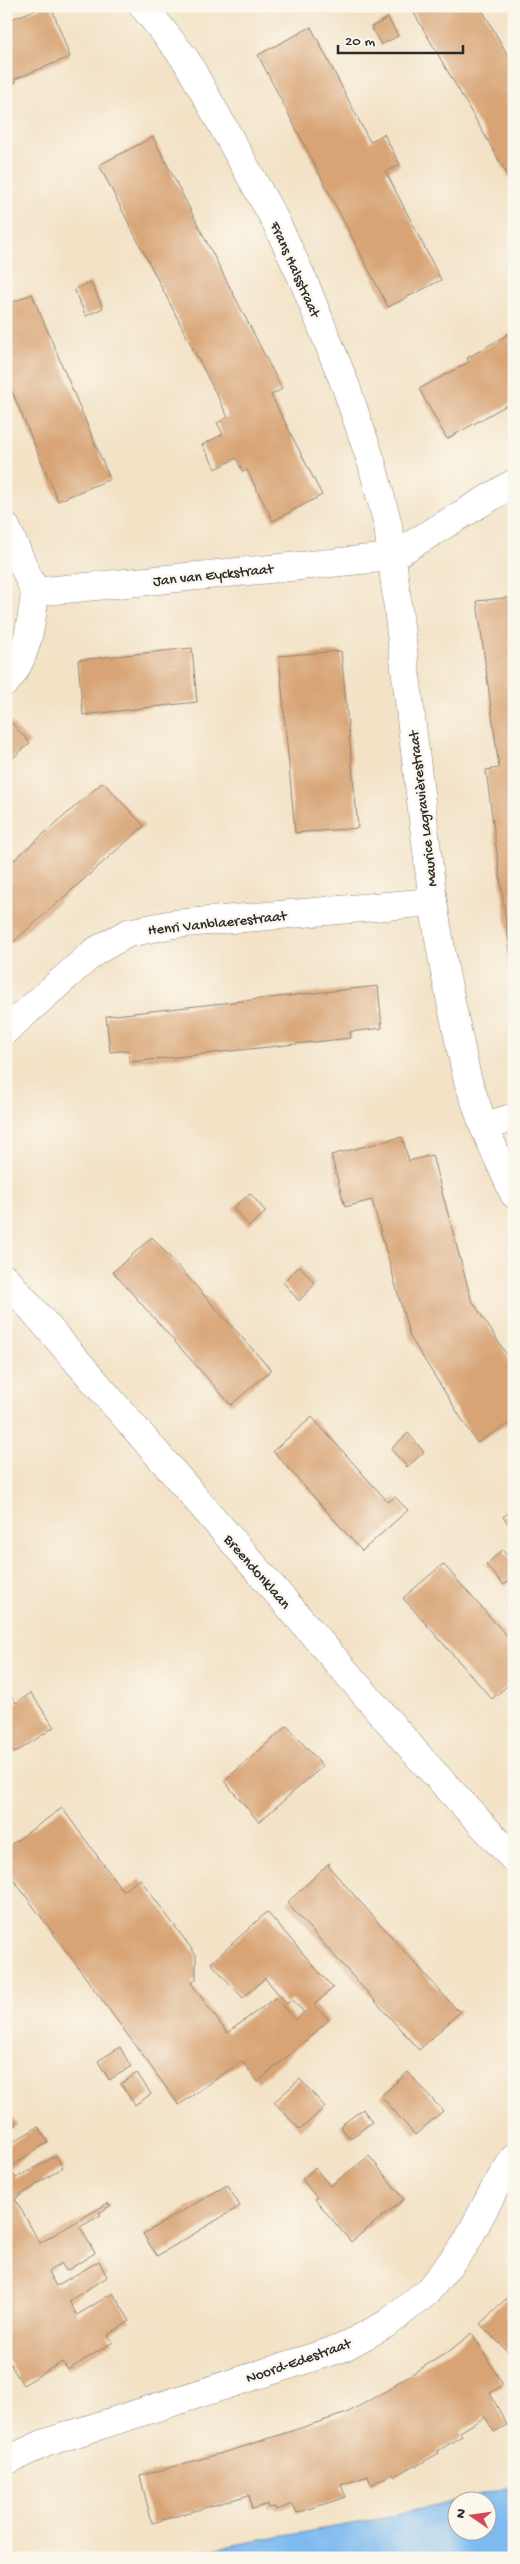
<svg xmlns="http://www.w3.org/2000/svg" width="520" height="2564" viewBox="0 0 520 2564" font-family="'Gochi Hand',sans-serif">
	<rect width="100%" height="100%" fill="#fbf7ec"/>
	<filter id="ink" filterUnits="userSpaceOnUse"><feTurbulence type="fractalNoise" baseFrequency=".02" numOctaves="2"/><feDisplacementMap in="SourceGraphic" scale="10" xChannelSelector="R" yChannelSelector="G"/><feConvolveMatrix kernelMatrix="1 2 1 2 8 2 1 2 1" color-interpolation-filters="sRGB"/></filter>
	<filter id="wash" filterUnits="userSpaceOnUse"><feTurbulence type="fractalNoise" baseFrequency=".0096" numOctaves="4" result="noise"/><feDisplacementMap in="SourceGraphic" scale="20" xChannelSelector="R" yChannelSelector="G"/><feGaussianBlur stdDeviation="1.12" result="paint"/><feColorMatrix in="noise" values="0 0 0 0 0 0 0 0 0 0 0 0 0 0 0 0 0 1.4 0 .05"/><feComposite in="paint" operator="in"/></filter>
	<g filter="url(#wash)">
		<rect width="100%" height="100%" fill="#f3e2c6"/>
		<path fill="#7dbaf0" stroke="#54728e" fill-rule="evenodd" d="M 514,2486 L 514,2558 L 161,2558 L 379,2519 ZM 458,2502 L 488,2502 L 488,2532 L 458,2532 Z"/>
		<g id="blocks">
			<g fill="#d8a476">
				<path d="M 46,6 L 51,6 L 70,57 L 15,79 L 16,82 L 6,85 L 6,21 Z"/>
				<path d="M 410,6 L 480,6 L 514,66 L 514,186 Z"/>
				<path d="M 388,18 L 398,36 L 381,45 L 371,27 Z"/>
				<path d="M 311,27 L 370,142 L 384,134 L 400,165 L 386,172 L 441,280 L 388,307 L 258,55 Z"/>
				<path d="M 153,137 L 282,389 L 271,395 L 322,495 L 273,521 L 247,470 L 243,472 L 236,458 L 216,469 L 202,445 L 223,434 L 217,423 L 228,417 L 99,165 Z"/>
				<path d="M 91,282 L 103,308 L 86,316 L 74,290 Z"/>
				<path d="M 32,294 L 110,479 L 58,501 L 6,377 L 6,305 Z"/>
				<path d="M 514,331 L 514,401 L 447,439 L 419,389 L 469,362 L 467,358 Z"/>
				<path d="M 514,597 L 514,975 L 513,975 L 486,770 L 499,768 L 477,601 Z"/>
				<path d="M 192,648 L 197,702 L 83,715 L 78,660 Z"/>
				<path d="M 341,651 L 358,828 L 295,833 L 279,656 Z"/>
				<path d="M 6,717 L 30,743 L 6,764 Z"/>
				<path d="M 103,782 L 144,826 L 11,944 L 6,938 L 6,867 Z"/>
				<path d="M 378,986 L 382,1028 L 350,1032 L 351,1038 L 130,1062 L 129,1050 L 110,1052 L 106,1016 Z"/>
				<path d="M 402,1137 L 409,1161 L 432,1155 L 471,1299 L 514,1366 L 514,1420 L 477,1443 L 410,1337 L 372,1200 L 345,1207 L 331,1155 Z"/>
				<path d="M 250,1193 L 266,1212 L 249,1226 L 233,1208 Z"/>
				<path d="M 152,1237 L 271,1370 L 231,1405 L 113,1272 Z"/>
				<path d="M 300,1266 L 315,1284 L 299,1301 L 283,1282 Z"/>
				<path d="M 312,1417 L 388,1502 L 395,1497 L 408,1510 L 362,1551 L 273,1451 Z"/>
				<path d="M 408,1433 L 424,1452 L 407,1467 L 391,1449 Z"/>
				<path d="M 514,1508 L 514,1531 L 503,1517 Z"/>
				<path d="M 502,1550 L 514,1562 L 514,1577 L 504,1585 L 486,1565 Z"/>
				<path d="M 443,1564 L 514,1644 L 514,1680 L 492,1699 L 403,1598 Z"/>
				<path d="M 6,1689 L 16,1703 L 31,1693 L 54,1727 L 15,1753 L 6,1741 Z"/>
				<path d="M 287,1726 L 323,1766 L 259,1822 L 224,1781 Z"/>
				<path d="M 62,1808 L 123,1891 L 140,1879 L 196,1955 L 196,1979 L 191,1983 L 227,2033 L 275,1998 L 295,2020 L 304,2012 L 292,1999 L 287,2004 L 265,1978 L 243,1998 L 211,1963 L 267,1912 L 333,1988 L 314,2005 L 329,2020 L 258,2082 L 242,2061 L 179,2105 L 6,1869 L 6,1848 Z"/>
				<path d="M 329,1863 L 329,1867 L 457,2010 L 461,2011 L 419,2050 L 287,1903 Z"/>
				<path d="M 120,2047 L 131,2067 L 109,2080 L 98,2061 Z"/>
				<path d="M 408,2072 L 443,2111 L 415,2135 L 381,2096 Z"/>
				<path d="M 137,2073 L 151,2094 L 135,2105 L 121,2084 Z"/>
				<path d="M 300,2079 L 325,2107 L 300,2130 L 274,2102 Z"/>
				<path d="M 363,2109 L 372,2122 L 350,2139 L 340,2126 Z"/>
				<path d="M 9,2111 L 17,2125 L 6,2131 L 6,2112 Z"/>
				<path d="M 38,2127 L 48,2142 L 9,2168 L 16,2178 L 56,2156 L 63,2167 L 15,2199 L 40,2243 L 108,2203 L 110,2206 L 99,2213 L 101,2215 L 80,2227 L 95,2253 L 66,2271 L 61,2263 L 48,2272 L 56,2286 L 99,2261 L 107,2277 L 69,2301 L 77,2315 L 113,2293 L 130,2321 L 108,2335 L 113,2342 L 68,2370 L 62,2362 L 23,2385 L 6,2357 L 6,2146 Z"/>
				<path d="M 369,2156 L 404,2199 L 351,2242 L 315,2199 L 317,2198 L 302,2179 L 315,2168 L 330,2186 Z"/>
				<path d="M 227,2185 L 240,2206 L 157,2256 L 143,2234 Z"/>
				<path d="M 514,2291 L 514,2358 L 480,2324 Z"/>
				<path d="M 472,2333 L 503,2385 L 490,2393 L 507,2425 L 494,2432 L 485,2417 L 460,2432 L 462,2436 L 438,2451 L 439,2453 L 416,2466 L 414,2465 L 395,2476 L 393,2473 L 371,2485 L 368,2476 L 341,2485 L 346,2497 L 297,2513 L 293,2504 L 276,2510 L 275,2507 L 268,2508 L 268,2504 L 252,2509 L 249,2495 L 152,2523 L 140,2476 L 236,2449 L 347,2413 L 396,2385 L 395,2384 L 448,2352 Z"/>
			</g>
		</g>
	</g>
	<g filter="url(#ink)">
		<use href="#blocks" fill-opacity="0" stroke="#8f8678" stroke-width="1"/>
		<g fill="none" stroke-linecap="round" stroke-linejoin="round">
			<g stroke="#8f8678" stroke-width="29">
				<g id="street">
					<path d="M 143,6 L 186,60 L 276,222 L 304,282 L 346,387 L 372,464 L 388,525 L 433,902 L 444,968 L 467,1078 L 484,1127 L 514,1194"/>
					<path d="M 6,527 L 35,592"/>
					<path d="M 6,682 C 27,659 32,621 35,592 L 391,557 L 514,483"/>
					<path d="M 6,1030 L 94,952 L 128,933 L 173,924 L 433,902"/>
					<path d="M 484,1127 L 514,1117"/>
					<path d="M 6,1279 L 421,1759 L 514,1859"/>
					<path d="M 6,2461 L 45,2443 L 342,2348 L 388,2323 L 427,2292 L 465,2245 L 496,2186 L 514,2158"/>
				</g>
			</g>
			<use href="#street" stroke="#fff" stroke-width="28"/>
		</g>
	</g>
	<g text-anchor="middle" stroke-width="5" stroke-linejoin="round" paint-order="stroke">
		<g font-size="15" fill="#2b2b2b" stroke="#fbf7ec">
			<text transform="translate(296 269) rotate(66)" y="5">Frans Halsstraat</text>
			<text transform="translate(213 574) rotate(-6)" y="5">Jan van Eyckstraat</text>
			<text transform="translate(422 809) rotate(-97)" y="5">Maurice Lagravièrestraat</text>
			<text transform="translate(217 922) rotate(-6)" y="5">Henri Vanblaerestraat</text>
			<text transform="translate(258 1571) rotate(49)" y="5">Breendonklaan</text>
			<text transform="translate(298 2360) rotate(-19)" y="5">Noord-Edestraat</text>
		</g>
	</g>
	<rect width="520" height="2564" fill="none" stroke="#fbf7ec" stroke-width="25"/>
	<g transform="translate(472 2516) rotate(283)"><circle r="24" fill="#fbf7ec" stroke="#a8a59f"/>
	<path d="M0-4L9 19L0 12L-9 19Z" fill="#d1495b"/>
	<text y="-8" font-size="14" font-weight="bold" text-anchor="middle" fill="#2b2b2b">N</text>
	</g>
	<path d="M338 45v8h125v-8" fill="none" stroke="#2b2b2b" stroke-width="2.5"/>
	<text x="345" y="45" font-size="15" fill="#2b2b2b" stroke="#fbf7ec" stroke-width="4" paint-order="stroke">20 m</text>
</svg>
